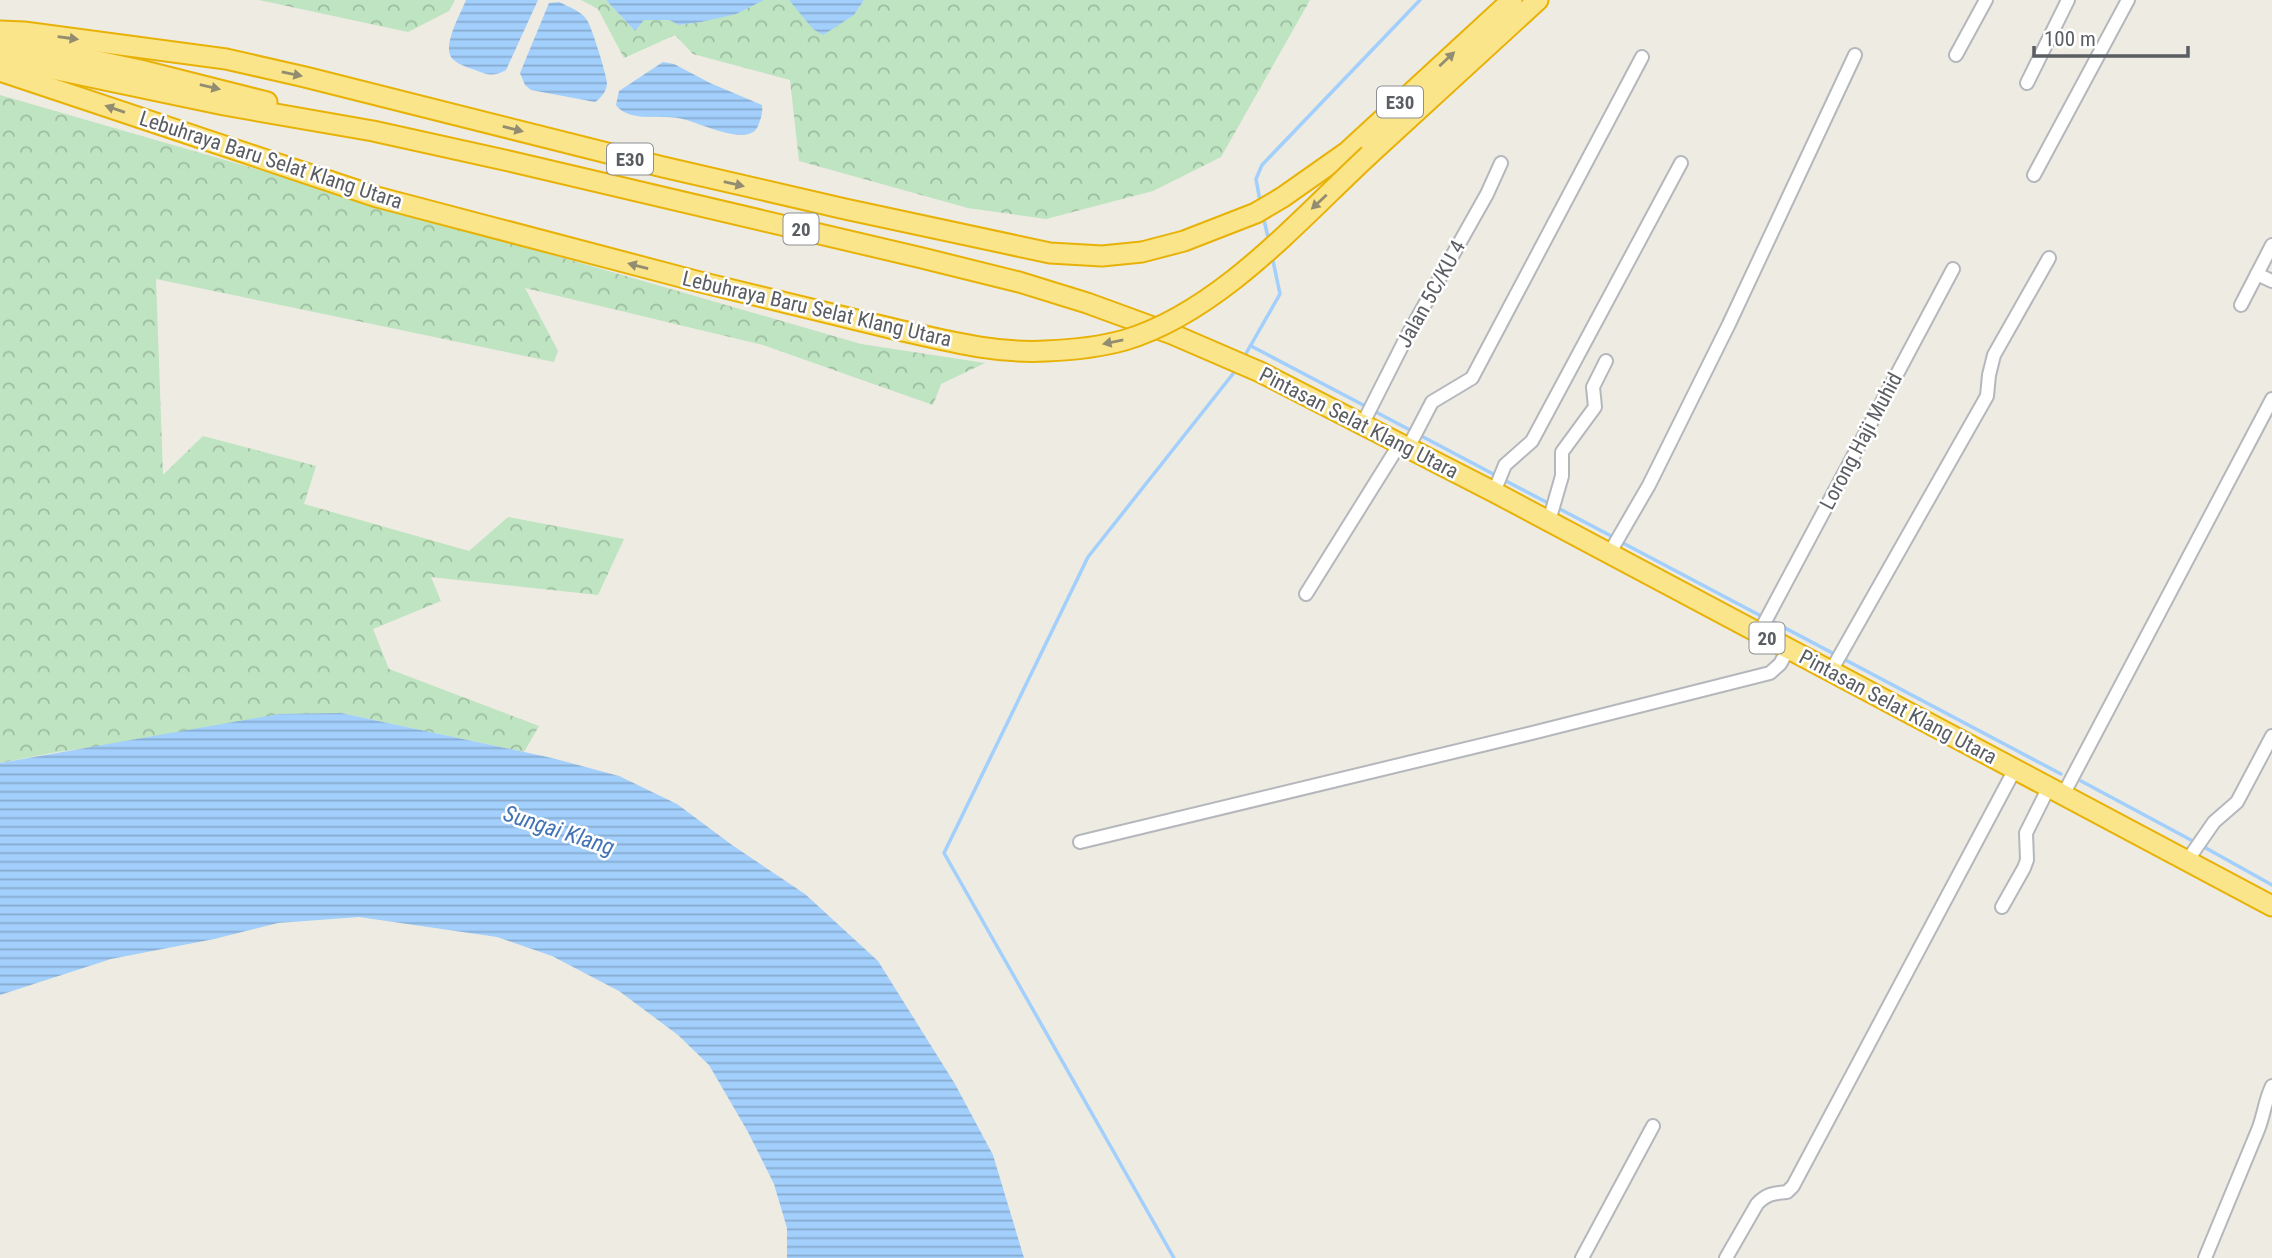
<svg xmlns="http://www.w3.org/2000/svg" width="2272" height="1258" viewBox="0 0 2272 1258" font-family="'Roboto Condensed',sans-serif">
	<defs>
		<pattern id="forest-crowns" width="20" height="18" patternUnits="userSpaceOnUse" patternTransform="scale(1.75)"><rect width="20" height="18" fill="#bee4c1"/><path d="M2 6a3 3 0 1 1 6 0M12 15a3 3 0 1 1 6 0" fill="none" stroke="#9dbca0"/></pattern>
		<pattern id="water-rules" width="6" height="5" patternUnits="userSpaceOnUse" patternTransform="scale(1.75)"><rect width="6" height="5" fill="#a2cffc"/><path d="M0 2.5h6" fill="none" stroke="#87abcf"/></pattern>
	</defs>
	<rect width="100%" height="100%" fill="#edebe2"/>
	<g fill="url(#forest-crowns)">
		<path d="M 259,0 L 455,0 L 449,11 L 408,32 Z"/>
		<path d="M 581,0 L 606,0 L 635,31 L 644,20 L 669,20 L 680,25 L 701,22 L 764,0 L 789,0 L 854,15 L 864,0 L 1310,0 L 1221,157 L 1153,191 L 1046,219 L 968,208 L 799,161 L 790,80 L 693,54 L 675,35 L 624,58 L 598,9 Z"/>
		<path d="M 0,95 L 861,344 L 985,363 L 941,384 L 933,405 L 763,345 L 525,288 L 558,351 L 554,362 L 156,279 L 163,475 L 203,436 L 316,466 L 304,504 L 469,551 L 508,517 L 624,539 L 598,595 L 431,577 L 441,601 L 373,629 L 389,669 L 539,726 L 524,752 L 341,713 L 57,752 L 0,763 Z"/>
	</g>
	<g fill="url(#water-rules)">
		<path d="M 466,0 L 538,0 L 506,70 C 494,77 487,75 475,70 C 467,67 456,64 451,57 C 443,44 461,13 466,0 Z"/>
		<path d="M 606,0 L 764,0 L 736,14 L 701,22 L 679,25 L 669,20 L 644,20 L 635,31 Z"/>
		<path d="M 789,0 L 864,0 L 854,15 L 823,35 L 813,29 Z"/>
		<path d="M 559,2 C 569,7 581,11 587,20 C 591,25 608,79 607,84 C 606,92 601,98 595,102 L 531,90 L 525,85 L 520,73 L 549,3 Z"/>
		<path d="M 663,62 L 674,64 L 710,83 L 762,105 C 763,113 761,118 758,126 C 749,149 695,120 678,118 C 659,115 628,122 616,105 L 619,91 Z"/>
		<path d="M 341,713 L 552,758 L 619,776 L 677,804 L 732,845 L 805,894 L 878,961 L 955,1084 L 993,1155 L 1024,1258 L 787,1258 L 787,1228 L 774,1184 L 748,1132 L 709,1065 L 678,1035 L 619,991 L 552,956 L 497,937 L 359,917 L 278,923 L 214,939 L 111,959 L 0,995 L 0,763 L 279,714 Z"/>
	</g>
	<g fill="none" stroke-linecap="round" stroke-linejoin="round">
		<g stroke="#a2cffc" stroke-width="3.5">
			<path d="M 1260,201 L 1256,179 L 1262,165 L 1420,0"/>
			<path d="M 1263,215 L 1269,242"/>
			<path d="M 1251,346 L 1367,407"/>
			<path d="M 1244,357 L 1280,294 L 1272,256"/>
			<path d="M 1374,411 L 1497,476"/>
			<path d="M 1504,480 L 1550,504"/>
			<path d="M 1556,507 L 1615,538"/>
			<path d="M 1621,542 L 1763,617"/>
			<path d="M 1770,620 L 2061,774"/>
			<path d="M 2081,781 L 2191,840"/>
			<path d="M 2204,847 L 2272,885"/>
			<path d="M 1174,1258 L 944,853 L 1088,557 L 1236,370"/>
		</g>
		<g stroke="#b4b7bc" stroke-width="16">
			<g id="minor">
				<path d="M 1956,55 L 1986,0"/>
				<path d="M 2027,83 L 2068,0"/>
				<path d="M 2034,175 L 2128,0"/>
				<path d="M 2257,274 L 2272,245"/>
				<path d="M 2241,305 L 2257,274 L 2272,281"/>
				<path d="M 1362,425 L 1406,338 L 1487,194 L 1501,163"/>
				<path d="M 1408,448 L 1432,402 L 1472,378 L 1642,57"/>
				<path d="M 1494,492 L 1505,465 L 1532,441 L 1681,163"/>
				<path d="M 1549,521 L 1562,476 L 1562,452 L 1595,407 L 1593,387 L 1606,361"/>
				<path d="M 1609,554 L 1649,485 L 1729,324 L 1855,55"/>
				<path d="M 1306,594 L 1399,445"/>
				<path d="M 1759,633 L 1953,269"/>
				<path d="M 1831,671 L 1987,396 L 1989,375 L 1994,355 L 2049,258"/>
				<path d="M 2063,795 L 2272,399"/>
				<path d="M 1080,842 L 1532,733 L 1770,673 L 1780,664 L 1789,648"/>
				<path d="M 2187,861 L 2214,822 L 2237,802 L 2272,736"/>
				<path d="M 2002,907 L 2024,868 L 2027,860 L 2026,833 L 2049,787"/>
				<path d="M 1582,1258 L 1653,1126"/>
				<path d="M 1726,1258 L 1757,1204 C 1766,1194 1774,1193 1787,1192 L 1793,1186 L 2015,769"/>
				<path d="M 2205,1258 L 2258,1130 C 2264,1115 2265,1100 2272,1086"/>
			</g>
		</g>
		<g stroke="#e8b106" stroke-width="23">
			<g id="highway">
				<path d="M 0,31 L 24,32 L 226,59 L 305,77 L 663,167 L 845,209 L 1050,253 L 1102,256 L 1142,252 L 1184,241 L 1256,213 L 1283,197 L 1347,152 L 1512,0"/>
				<path d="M 0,40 L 140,70 L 267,102"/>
				<path d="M 0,58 L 224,105 L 373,131 L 513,162 L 922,258 L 1019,282 L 1087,303 L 1172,334 L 1260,372 L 1494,492 L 2272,906"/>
				<path d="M 0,71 L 377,197 L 696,281 L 894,329"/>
				<path d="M 1369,155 L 1538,0"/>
			</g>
		</g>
		<use href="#minor" stroke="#fff" stroke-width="12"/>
		<use href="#highway" stroke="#fae58b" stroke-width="19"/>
		<g stroke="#e8b106" stroke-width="23" stroke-linecap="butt">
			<path id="highway-bridge" d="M 894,329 C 944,340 995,354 1046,351 C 1072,350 1100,347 1125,340 C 1219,312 1299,220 1369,155"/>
		</g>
		<use href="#highway-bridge" stroke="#fae58b" stroke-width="19"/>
	</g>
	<defs><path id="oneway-solid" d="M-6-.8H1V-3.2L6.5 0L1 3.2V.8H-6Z" transform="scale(1.75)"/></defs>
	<g fill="#928d70">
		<use href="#oneway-solid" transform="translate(68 38) rotate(8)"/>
		<use href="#oneway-solid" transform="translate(1447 59) rotate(-43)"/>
		<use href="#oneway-solid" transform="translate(292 74) rotate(12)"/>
		<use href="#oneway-solid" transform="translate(210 87) rotate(13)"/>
		<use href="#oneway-solid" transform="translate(115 109) rotate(-161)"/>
		<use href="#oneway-solid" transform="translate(513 129) rotate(14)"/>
		<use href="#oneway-solid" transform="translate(734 184) rotate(13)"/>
		<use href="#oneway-solid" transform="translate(1319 202) rotate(137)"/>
		<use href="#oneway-solid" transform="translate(638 266) rotate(-165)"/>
		<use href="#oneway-solid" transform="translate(1113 342) rotate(169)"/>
	</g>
	<g text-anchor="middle" stroke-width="5" stroke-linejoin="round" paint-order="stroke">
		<g fill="#fff" stroke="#8c8e91" stroke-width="2">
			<rect x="1377" y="86.5" width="46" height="31" rx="5"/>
			<rect x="607" y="143.5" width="46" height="31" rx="5"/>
			<rect x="783.5" y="213.5" width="35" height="31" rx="5"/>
			<rect x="1749.5" y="622.5" width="35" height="31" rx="5"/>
		</g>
		<g font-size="19" font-weight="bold" fill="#5a5d62">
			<text x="1400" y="109">E30</text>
			<text x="630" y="166">E30</text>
			<text x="801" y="236">20</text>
			<text x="1767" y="645">20</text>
		</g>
		<g font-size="21" fill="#5a5d62" stroke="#fff">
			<text transform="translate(271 160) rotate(18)" y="7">Lebuhraya Baru Selat Klang Utara</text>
			<text transform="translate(1431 294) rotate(-61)" y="7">Jalan 5C/KU 4</text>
			<text transform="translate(817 309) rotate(13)" y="7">Lebuhraya Baru Selat Klang Utara</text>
			<text transform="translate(1359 423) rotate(27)" y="7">Pintasan Selat Klang Utara</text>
			<text transform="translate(1861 441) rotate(-62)" y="7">Lorong Haji Muhid</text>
			<text transform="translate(1898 707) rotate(28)" y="7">Pintasan Selat Klang Utara</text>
		</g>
		<g font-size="23" font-style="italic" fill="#4273b6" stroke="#fff">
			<text transform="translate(559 830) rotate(18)" y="8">Sungai Klang</text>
		</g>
	</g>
	<path d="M2034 46v10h154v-10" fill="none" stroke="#5a5d62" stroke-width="3.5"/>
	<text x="2044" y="46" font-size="21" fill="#5a5d62" stroke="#ffffff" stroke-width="5" paint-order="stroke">100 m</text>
</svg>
